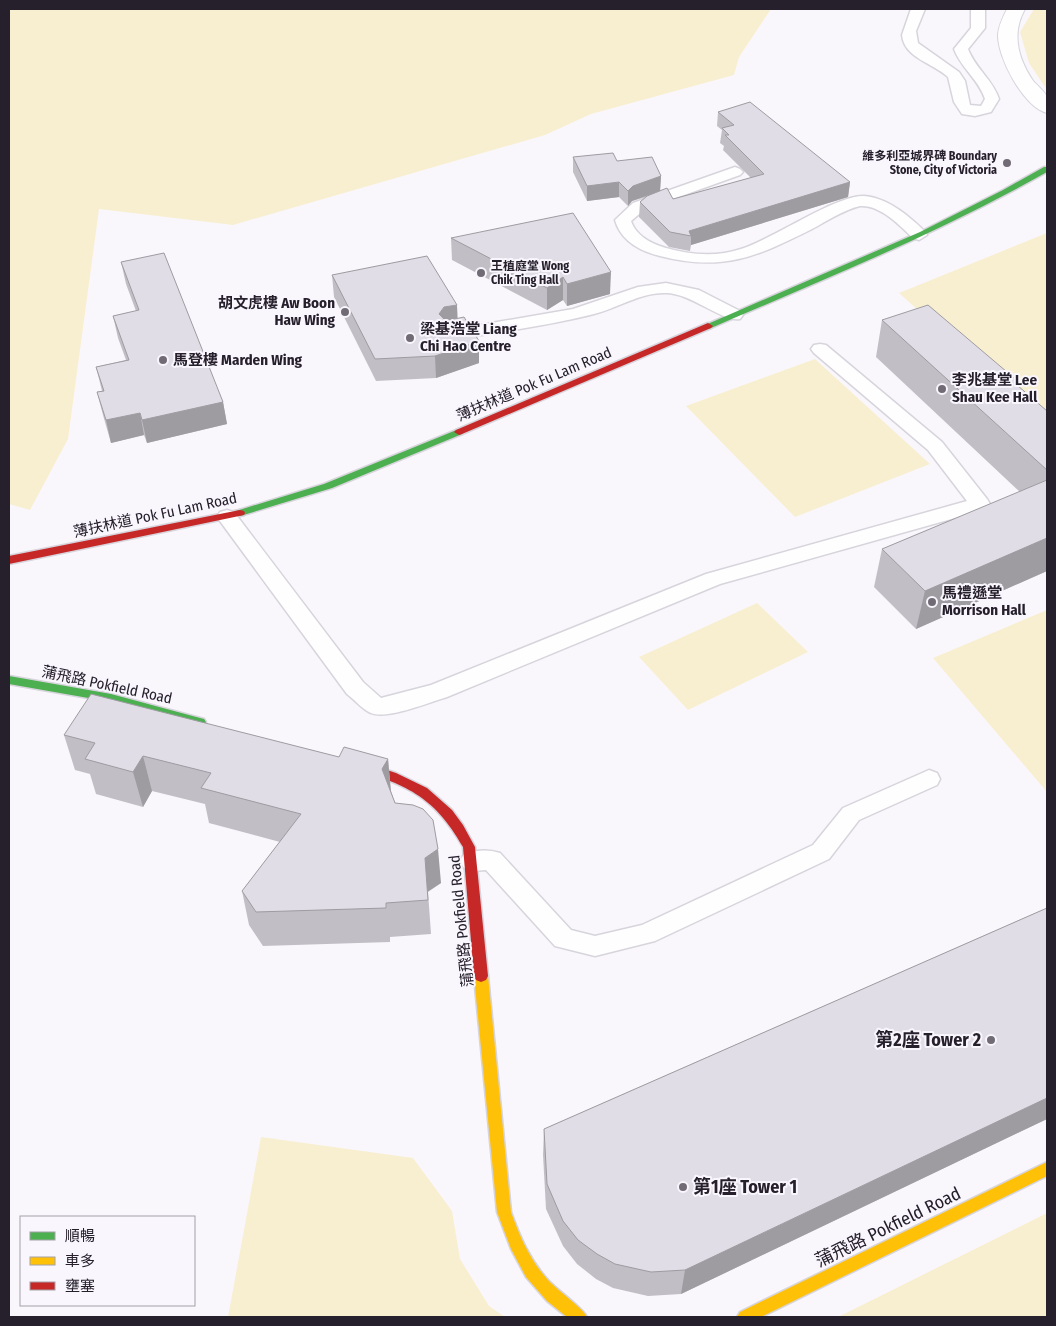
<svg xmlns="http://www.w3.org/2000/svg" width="1056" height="1326" viewBox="0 0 1056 1326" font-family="'Fira Sans Condensed','Noto Sans TC',sans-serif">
	<rect width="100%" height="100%" fill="#f9f7fc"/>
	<g fill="#f8efd1">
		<path d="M 9,9 L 771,9 L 739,57 L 734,75 L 591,114 L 545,135 L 233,225 L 99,209 L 68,439 L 30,510 L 9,504 Z"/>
		<path d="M 1034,9 L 1047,9 L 1047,90 L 1029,63 L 1020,32 Z"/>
		<path d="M 1047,233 L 1047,426 L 899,293 Z"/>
		<path d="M 815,359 L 930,464 L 795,517 L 686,406 Z"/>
		<path d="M 757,603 L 808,652 L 688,710 L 639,657 Z"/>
		<path d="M 1047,610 L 1047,792 L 933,658 Z"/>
		<path d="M 261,1137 L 413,1158 L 452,1211 L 460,1259 L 489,1306 L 505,1317 L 228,1317 Z"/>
		<path d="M 1047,1213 L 1047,1317 L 838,1317 Z"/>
	</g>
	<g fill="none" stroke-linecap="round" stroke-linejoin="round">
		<g stroke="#d7d4dc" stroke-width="3">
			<g id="lane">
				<path d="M 911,9 L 925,9 L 916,31 L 918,43 L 959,72 L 965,81 L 970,105 L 981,106 L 985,99 C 979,80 961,68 954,49 L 971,28 L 971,9 L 985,9 L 985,28 L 968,49 C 975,68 993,80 999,99 L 991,112 L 975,116 L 962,114 L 954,102 L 948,77 C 933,63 904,58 902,35 Z"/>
				<path d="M 735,167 L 740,169 L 743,172 L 740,175 L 645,209 L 631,221 C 636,236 652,244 666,248 C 690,255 717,257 741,249 C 773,239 836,195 864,196 C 879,197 893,205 905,214 C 912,220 922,227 927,235 L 919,240 L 913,238 C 899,225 881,205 860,206 C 843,210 827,221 812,229 C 756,257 723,272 660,256 C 640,251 621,241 615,220 L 633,203 Z"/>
				<path d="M 666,283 L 699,290 L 740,311 L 743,315 L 740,319 C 724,323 691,293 666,293 C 641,292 618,308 594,314 C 547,326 499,332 451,340 L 445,339 L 442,335 L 445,331 L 451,330 L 573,309 L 638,287 Z"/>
				<path d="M 820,344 L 826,345 L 942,442 L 987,499 L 990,504 L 987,509 L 720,584 L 447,697 C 430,702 387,720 371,713 C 363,710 355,700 347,694 L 217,517 L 220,512 L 227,510 L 234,512 L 363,682 L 381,698 L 431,685 L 706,574 L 967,501 L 928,450 L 814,353 L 811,349 L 814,345 Z"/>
				<path d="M 929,770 L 937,773 L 940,779 L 937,785 L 859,820 L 829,859 L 655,941 L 595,956 L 555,946 L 486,870 L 472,871 L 464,868 L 460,861 L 464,854 C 476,850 488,849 500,853 L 571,930 L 595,936 L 642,925 L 813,845 L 843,808 Z"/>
			</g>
		</g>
		<g stroke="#d7d4dc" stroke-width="2">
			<path id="street" d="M 1007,9 L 1025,9 C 1011,34 1018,59 1034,82 C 1038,86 1045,92 1047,97 C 1049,101 1047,109 1047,113 C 1024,108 997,57 998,34 C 999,25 1003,17 1007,9 Z"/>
		</g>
		<g stroke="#d7d4dc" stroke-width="3">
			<g id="fast">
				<path d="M 1044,167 L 1047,167 L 1047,172 C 939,233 825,279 711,328 L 708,329 L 703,326 L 920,232 L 1003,190 Z"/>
				<path d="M 459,429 L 464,432 L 462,434 L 332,488 L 240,516 L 235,513 L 236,511 L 324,484 Z"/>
				<path d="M 9,676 L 111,694 L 200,718 L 204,719 L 206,722 L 204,725 L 200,726 L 111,702 L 9,684 Z"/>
			</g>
		</g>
		<g stroke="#d7d4dc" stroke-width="3">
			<g id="slow">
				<path d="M 481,970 L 486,972 L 488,976 L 511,1212 C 520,1237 530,1260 548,1280 C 557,1290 583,1308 587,1317 L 567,1317 L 547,1301 L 526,1277 L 511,1249 L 497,1212 L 474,976 L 476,972 Z"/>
				<path d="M 1047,1162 L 1047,1176 L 761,1317 L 737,1317 L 740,1312 Z"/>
			</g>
		</g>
		<g stroke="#d7d4dc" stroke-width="3">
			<g id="jam">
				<path d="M 708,323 L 713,326 L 711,328 L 462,434 L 459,435 L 454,432 L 456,430 Z"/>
				<path d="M 240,510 L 244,511 L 245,513 L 244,515 L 9,564 L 9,556 Z"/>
				<path d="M 354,759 L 396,773 L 427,788 L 452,810 L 463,825 L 475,847 L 488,976 L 486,980 L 481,982 L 476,980 L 474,976 L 463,847 C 433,794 405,785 350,767 L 348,764 L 350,761 Z"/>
			</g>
		</g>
		<use href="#lane" fill="#fefeff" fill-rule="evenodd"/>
		<use href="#street" fill="#fefeff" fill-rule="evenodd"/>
		<use href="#fast" fill="#4caf50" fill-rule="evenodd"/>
		<use href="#slow" fill="#ffc107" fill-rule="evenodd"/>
		<use href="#jam" fill="#c62828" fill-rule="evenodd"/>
	</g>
	<g fill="#c2bec6">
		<path d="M 718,112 L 850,182 L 848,197 L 691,245 L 690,251 L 669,247 L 639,217 L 640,202 L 646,197 L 632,201 L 628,206 L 619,197 L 587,201 L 573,172 L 573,157 L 617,161 L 661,176 L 660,191 L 673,199 L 751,178 L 723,150 L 724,146 L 720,143 L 722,130 L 717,126 Z"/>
		<path d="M 451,238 L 610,294 L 567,306 L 563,300 L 547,310 L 452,260 Z"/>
		<path d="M 121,262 L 223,402 L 227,424 L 147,443 L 144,435 L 111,443 L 103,415 L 97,392 L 102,391 L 96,367 L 126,360 L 118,338 L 113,316 L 136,311 L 126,284 Z"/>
		<path d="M 332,275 L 457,318 L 479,363 L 436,378 L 376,381 L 334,297 Z"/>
		<path d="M 882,320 L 1019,387 L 1047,411 L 1047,571 L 916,629 L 874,587 L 882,549 L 1020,492 L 876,357 Z"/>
		<path d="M 64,735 L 339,757 L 388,759 L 391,791 L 395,803 L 441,883 L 428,892 L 431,934 L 390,937 L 390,942 L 263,946 L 249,925 L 242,891 L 280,842 L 209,823 L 205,804 L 152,791 L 143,807 L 96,794 L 90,774 L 75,770 Z"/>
		<path d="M 1047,908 L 1047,1119 L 681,1294 L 648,1296 L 613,1288 L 596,1279 L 577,1264 L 563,1246 L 546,1209 L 543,1155 L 544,1129 Z"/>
	</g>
	<g fill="#9e9ba1">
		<path d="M 661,176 L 660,191 L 632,201 L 628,206 L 628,191 L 633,186 Z"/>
		<path d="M 619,182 L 619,197 L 587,201 L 587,186 Z"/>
		<path d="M 850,182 L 848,197 L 691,245 L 691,236 L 689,231 Z"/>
		<path d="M 611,272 L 610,294 L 567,306 L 567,284 Z"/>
		<path d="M 563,277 L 563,300 L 547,310 L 547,288 Z"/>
		<path d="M 457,305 L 458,327 L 445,329 L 439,314 L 444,307 Z"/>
		<path d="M 479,341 L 479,363 L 436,378 L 435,356 Z"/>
		<path d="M 223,402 L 227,424 L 147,443 L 142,420 Z"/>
		<path d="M 140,413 L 144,435 L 111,443 L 106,420 Z"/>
		<path d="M 1047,538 L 1047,571 L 916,629 L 925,591 Z"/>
		<path d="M 143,756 L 152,791 L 143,807 L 133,772 Z"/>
		<path d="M 388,759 L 391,794 L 382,769 Z"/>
		<path d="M 438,849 L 441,883 L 427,892 L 425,858 Z"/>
		<path d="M 1047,1098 L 1047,1119 L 681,1294 L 685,1270 Z"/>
	</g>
	<g fill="#e1dde6" stroke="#9e9ba1">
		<path d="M 750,102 L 850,182 L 689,231 L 691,236 L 670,232 L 640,202 L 647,196 L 667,188 L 673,199 L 764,174 L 725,135 L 729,135 L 722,128 L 734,125 L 718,112 Z"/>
		<path d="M 613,153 L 617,161 L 652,157 L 661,176 L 633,186 L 628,191 L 619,182 L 587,186 L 573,157 Z"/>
		<path d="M 573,213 L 611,272 L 567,284 L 563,277 L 547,288 L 451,238 Z"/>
		<path d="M 164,253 L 223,402 L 142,420 L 140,413 L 106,420 L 97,392 L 104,391 L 96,367 L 129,360 L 113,316 L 139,310 L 121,262 Z"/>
		<path d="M 427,256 L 457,305 L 444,307 L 439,314 L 444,319 L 450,320 L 464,317 L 479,341 L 435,356 L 375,359 L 332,275 Z"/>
		<path d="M 928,305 L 1020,383 L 1017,385 L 1047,411 L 1047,470 L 882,320 Z"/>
		<path d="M 1047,480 L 1047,538 L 925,591 L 882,549 Z"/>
		<path d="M 91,694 L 339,757 L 344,747 L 388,759 L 382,769 L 395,803 L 413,805 L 423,809 L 433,820 L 438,849 L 425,858 L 428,900 L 386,903 L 386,908 L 256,912 L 242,891 L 301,814 L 201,788 L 211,773 L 143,756 L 133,772 L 85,759 L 95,743 L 64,735 Z"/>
		<path d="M 1047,908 L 1047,1098 L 685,1270 L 651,1272 L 615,1264 L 597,1254 L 578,1240 L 563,1221 L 547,1184 L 544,1129 Z"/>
	</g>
	<g fill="#706b75" stroke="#f9f6fd" stroke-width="2">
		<circle cx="1007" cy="163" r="5"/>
		<circle cx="481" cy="273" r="5"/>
		<circle cx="345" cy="312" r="5"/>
		<circle cx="410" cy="338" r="5"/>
		<circle cx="163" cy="360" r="5"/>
		<circle cx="942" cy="389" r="5"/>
		<circle cx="932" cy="602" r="5"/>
		<circle cx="991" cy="1040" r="5"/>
		<circle cx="683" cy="1187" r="5"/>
	</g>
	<g text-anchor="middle" stroke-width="4" stroke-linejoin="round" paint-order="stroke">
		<g font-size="12" font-weight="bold" fill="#26202c" stroke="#f9f6fd" text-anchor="end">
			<text x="997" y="160">維多利亞城界碑 Boundary<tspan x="997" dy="14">Stone, City of Victoria</tspan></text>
			<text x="491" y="270" text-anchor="start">王植庭堂 Wong<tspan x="491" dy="14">Chik Ting Hall</tspan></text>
		</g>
		<g font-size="15" font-weight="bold" fill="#26202c" stroke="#f9f6fd" text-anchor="start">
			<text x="335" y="308" text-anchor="end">胡文虎樓 Aw Boon<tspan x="335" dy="17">Haw Wing</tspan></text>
			<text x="420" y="334">梁基浩堂 Liang<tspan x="420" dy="17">Chi Hao Centre</tspan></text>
			<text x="173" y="365">馬登樓 Marden Wing</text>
			<text x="952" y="385">李兆基堂 Lee<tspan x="952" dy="17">Shau Kee Hall</tspan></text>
			<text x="942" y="598">馬禮遜堂<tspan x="942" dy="17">Morrison Hall</tspan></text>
		</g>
		<g font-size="15" fill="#26202c" stroke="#f9f6fd">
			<text transform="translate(534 384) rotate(-23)" y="5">薄扶林道 Pok Fu Lam Road</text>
			<text transform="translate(155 515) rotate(-12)" y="5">薄扶林道 Pok Fu Lam Road</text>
			<text transform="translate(107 685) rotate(12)" y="5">蒲飛路 Pokfield Road</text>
			<text transform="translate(461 921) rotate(-96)" y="5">蒲飛路 Pokfield Road</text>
		</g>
		<g font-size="18" font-weight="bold" fill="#26202c" stroke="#f9f6fd" text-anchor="end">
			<text x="981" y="1046">第2座 Tower 2</text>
			<text x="693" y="1193" text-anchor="start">第1座 Tower 1</text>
		</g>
		<g font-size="18" fill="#26202c" stroke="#f9f6fd">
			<text transform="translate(888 1227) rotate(-26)" y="6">蒲飛路 Pokfield Road</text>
		</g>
	</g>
	<rect width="1056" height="1326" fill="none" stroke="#26202c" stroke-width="20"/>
	<rect x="20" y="1216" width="175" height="90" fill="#f9f6fd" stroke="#a5a0a9"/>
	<rect x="30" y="1232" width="25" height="8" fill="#4caf50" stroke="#a5a0a9"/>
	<text x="65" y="1241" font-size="15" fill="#26202c">順暢</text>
	<rect x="30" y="1257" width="25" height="8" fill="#ffc107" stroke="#a5a0a9"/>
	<text x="65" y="1266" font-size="15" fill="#26202c">車多</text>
	<rect x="30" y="1282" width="25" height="8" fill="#c62828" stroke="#a5a0a9"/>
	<text x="65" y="1291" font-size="15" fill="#26202c">壅塞</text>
</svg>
